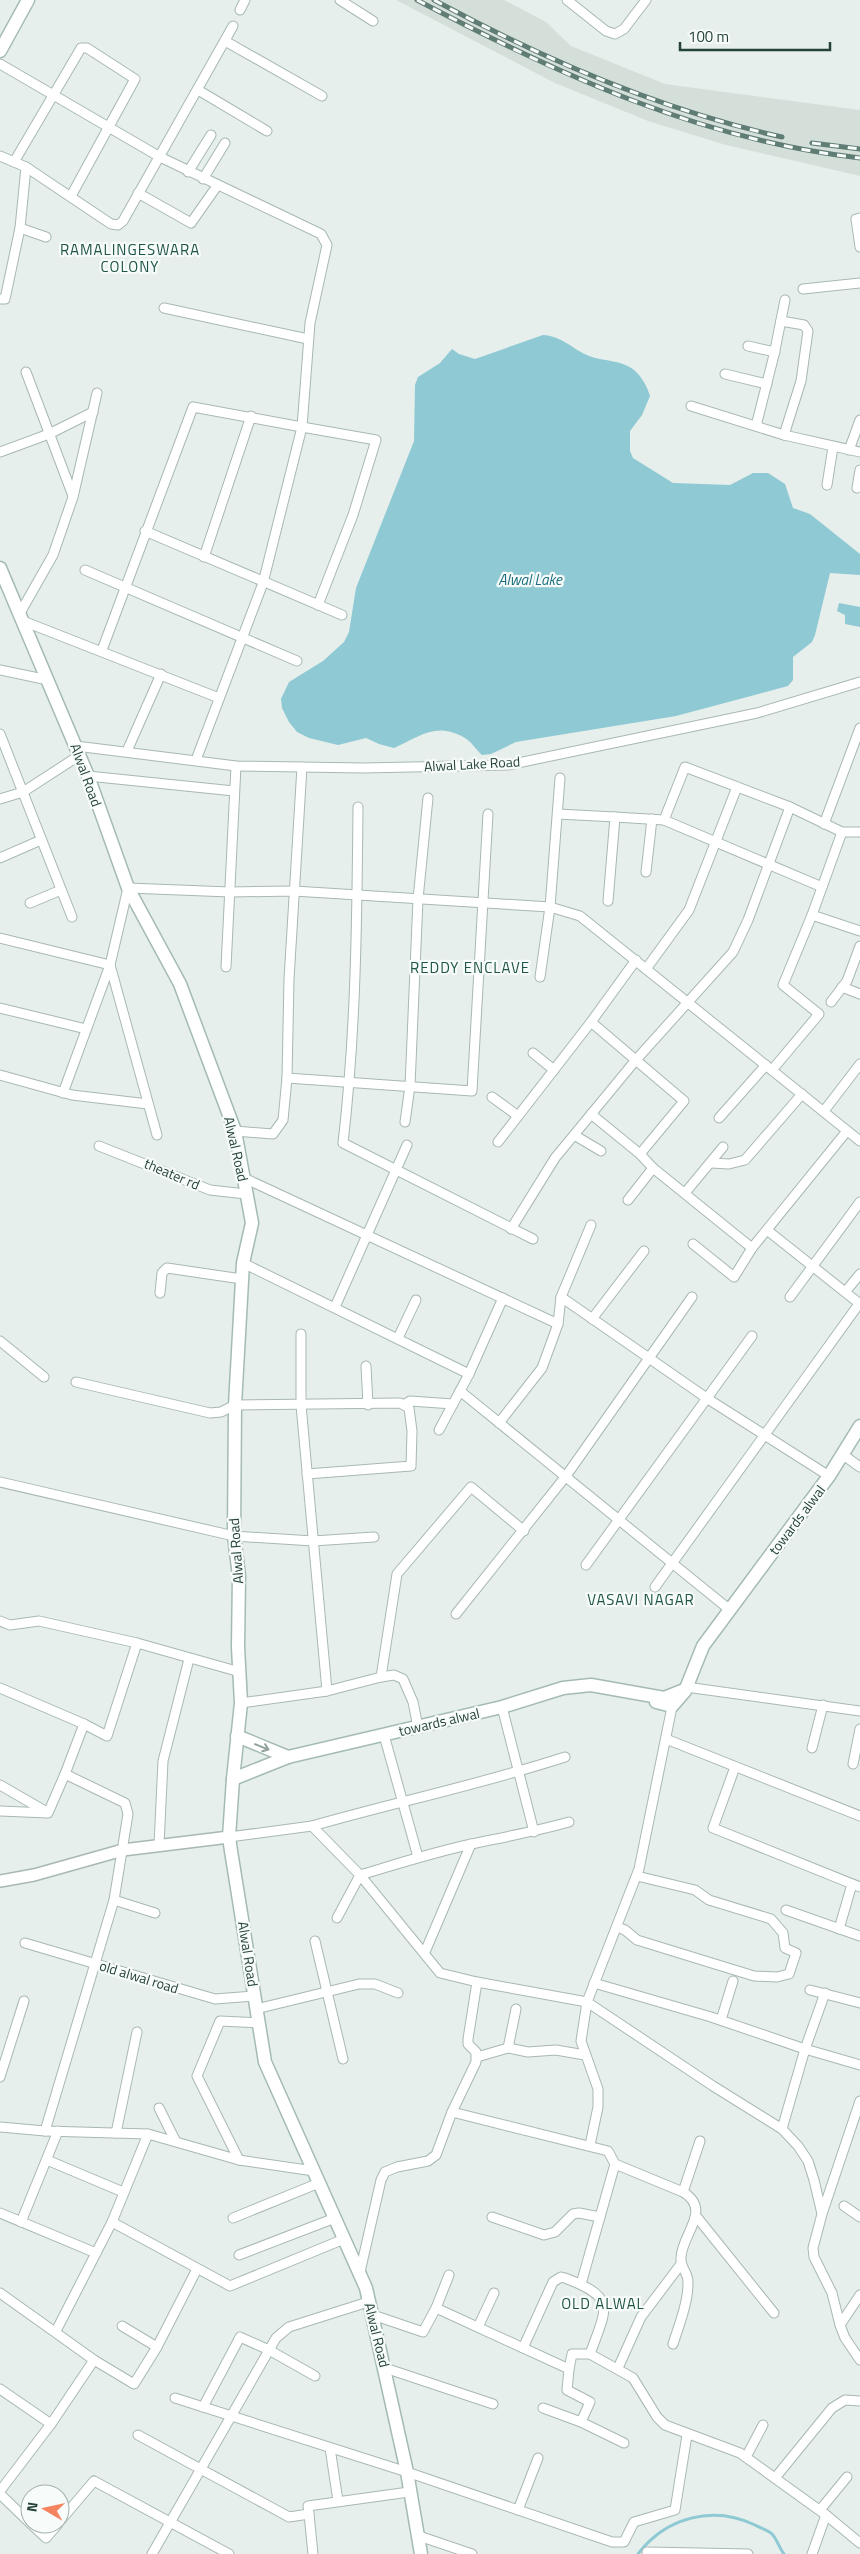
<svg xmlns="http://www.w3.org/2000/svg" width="860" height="2554" viewBox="0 0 860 2554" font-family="'Titillium Web',sans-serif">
	<rect width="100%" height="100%" fill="#e6efeb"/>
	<path fill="#d4dfda" d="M 396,0 L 504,0 L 546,22 L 571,46 L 665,84 L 860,110 L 860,176 L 726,145 L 648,121 L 555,83 Z"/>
	<g fill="#8ec9d4">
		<path d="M 543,335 C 562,336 572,349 589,356 C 602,361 622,360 634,370 C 642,377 647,386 650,396 L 642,415 L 630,431 L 630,451 L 633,458 L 673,483 L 730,485 L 753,473 L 768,473 L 785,484 L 793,508 L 810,514 L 860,554 L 860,575 L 830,573 L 815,635 L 812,642 L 793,657 L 793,680 L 788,686 L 676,716 L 516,742 L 491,754 L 482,755 C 476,750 472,742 465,738 C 435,721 420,737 394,748 L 379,744 L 366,738 L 338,745 L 309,738 L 297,732 L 289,722 L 282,708 L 281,699 L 289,682 L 323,661 L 344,642 L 349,632 L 356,588 L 414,441 L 415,385 L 418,377 L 440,363 L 452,349 L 459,354 L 475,359 Z"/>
		<path d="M 839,603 L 860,607 L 860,627 L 845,624 L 845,615 L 837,611 Z"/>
	</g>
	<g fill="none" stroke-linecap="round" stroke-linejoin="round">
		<path stroke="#8ec9d4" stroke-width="3" d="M 638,2554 C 666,2517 713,2505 755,2525 C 760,2528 768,2530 772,2534 C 777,2539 779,2548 784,2554"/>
		<g stroke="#a8b8b2" stroke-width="11">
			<g id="minor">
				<path d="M 340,0 L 373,21"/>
				<path d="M 567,0 L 606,31 L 615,34 L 624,29 L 646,0"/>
				<path d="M 240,10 L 245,0"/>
				<path d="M 225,41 L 322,96"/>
				<path d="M 0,64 L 160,157 L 321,234 L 327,245 L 310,323 L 302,427 L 193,407 L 102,650"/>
				<path d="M 198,90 L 267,131"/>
				<path d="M 0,156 L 26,167 L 111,224 L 118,225 L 123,221 L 233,26"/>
				<path d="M 14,162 L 81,48 L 87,48 L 135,79 L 71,196"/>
				<path d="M 188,172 L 211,135"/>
				<path d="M 203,179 L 225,143"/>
				<path d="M 138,193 L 191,223 L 217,186"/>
				<path d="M 860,218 L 856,219 L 860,247"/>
				<path d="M 20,228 L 46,237"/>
				<path d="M 803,289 L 860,283"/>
				<path d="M 0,299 L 5,299 L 20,228 L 26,167"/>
				<path d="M 164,308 L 308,339"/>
				<path d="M 781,321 L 804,325 L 808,331 L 801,381 L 784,435"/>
				<path d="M 748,346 L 775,352"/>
				<path d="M 26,372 L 73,496"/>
				<path d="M 725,374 L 767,384"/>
				<path d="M 691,406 L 784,435 L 860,452"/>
				<path d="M 756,426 L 774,355 L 785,300"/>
				<path d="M 849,450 L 860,420"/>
				<path d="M 0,452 L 49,434 L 93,412"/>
				<path d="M 827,485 L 833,447"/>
				<path d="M 857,488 L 860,470"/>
				<path d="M 145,531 L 342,615"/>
				<path d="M 204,557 L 251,416"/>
				<path d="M 85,570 L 297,661"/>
				<path d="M 20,613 L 53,555 L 73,497 L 97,393"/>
				<path d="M 23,621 L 219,698"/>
				<path d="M 0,670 L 48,680"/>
				<path d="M 0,734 L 72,917"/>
				<path d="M 76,746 L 236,766 L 363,768 L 508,765 L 757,713 L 860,682"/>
				<path d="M 127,751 L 161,674"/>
				<path d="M 196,760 L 263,583 L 302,427 L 376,440 L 353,515 L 318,605"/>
				<path d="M 88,776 L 234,791"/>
				<path d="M 0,799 L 23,792 L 80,755"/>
				<path d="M 358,807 C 357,919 356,1031 343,1143 L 533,1239"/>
				<path d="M 790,807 L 842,832 L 860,832"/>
				<path d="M 558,814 L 615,817 L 608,901"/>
				<path d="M 664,820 L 822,887"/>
				<path d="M 824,824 L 860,728"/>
				<path d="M 0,858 L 41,840"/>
				<path d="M 646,872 L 652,819"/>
				<path d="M 30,903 L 61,890"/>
				<path d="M 812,915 L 860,931"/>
				<path d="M 0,938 L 110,965"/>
				<path d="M 110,965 L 157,1135"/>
				<path d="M 226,967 L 236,766"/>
				<path d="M 646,969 L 689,910 L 737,787"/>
				<path d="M 540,977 L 550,907 L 560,778"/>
				<path d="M 842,987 L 860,994"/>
				<path d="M 831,1002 L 847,981 L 860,946"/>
				<path d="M 0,1008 L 86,1029"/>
				<path d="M 591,1022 L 684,1101 L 640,1154"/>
				<path d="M 533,1053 L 554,1070"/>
				<path d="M 772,1070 L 819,1014 L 783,985 L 812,915 L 842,832"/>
				<path d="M 0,1075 L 72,1095 L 148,1104"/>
				<path d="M 287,1078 L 472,1091 L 488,814"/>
				<path d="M 63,1093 L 110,965 L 128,888 L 230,892 L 294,891 L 550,907 L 580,916 L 860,1141"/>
				<path d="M 492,1097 L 518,1116"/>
				<path d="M 824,1111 L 860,1064"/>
				<path d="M 591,1114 L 640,1154 L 653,1168 L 752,1248"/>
				<path d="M 719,1118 L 766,1065"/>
				<path d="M 405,1122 L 410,1086 L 418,899 L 428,798"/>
				<path d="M 235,1131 L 273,1134 L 283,1120 L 287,1078 L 289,979 L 302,767"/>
				<path d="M 574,1135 L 601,1151"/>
				<path d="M 498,1142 L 591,1022 L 636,960"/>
				<path d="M 99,1146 L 210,1190 L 246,1194"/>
				<path d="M 711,1163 L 729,1164 L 745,1160 L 802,1094"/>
				<path d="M 244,1178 L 558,1324"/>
				<path d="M 685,1193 L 723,1147"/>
				<path d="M 628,1200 L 653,1168"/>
				<path d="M 511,1229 L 555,1158 L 635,1061 L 733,952 L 748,920 L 790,807 L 685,767 L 664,820 L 615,817"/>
				<path d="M 767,1230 L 860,1304"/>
				<path d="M 693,1244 L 734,1277 L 752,1248 L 847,1131"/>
				<path d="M 243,1263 L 469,1374"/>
				<path d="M 846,1291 L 860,1274"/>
				<path d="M 160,1293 L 162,1273 L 167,1268 L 242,1279"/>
				<path d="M 561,1297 L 708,1399 L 829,1476"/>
				<path d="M 790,1297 L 860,1202"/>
				<path d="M 335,1307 L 407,1145"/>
				<path d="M 592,1319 L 644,1251"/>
				<path d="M 301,1334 L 301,1405 L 327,1691"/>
				<path d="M 398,1338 L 416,1300"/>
				<path d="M 0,1341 L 44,1377"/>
				<path d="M 366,1366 L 368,1405"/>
				<path d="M 76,1382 L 210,1413 L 221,1412 L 235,1405 L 400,1403 L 409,1408 L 412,1431 L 411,1466 L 307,1474"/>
				<path d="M 460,1391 L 730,1610"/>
				<path d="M 405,1404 L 410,1401 L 453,1404"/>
				<path d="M 499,1423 L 542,1368 L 558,1324 L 561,1297 L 591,1225"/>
				<path d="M 439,1430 L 469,1374 L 503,1298"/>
				<path d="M 842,1454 L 860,1467"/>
				<path d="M 0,1482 L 234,1536 L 313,1541 L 374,1537"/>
				<path d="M 586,1565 L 752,1336"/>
				<path d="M 655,1587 L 859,1304"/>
				<path d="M 456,1614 L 566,1476 L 692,1297"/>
				<path d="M 0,1621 L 10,1625 L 39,1621 L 137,1643 L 240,1672"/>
				<path d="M 381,1677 L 394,1675 L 403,1679 L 413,1702 L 418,1727"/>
				<path d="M 686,1687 L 860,1711"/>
				<path d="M 0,1688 L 84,1724"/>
				<path d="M 673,1702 L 639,1869 L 587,2002 L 713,2086 L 782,2129 L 798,2146 L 808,2161 L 814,2180 L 822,2214 L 813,2248 L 814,2257 L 832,2293 L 840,2325"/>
				<path d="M 241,1703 L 327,1691 L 381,1677 L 397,1574 L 471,1487 L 524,1531"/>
				<path d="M 502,1707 L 534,1832"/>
				<path d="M 384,1735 L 418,1857"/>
				<path d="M 666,1739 L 860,1816"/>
				<path d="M 812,1748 L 823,1705"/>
				<path d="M 853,1764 L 860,1729"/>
				<path d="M 735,1767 L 713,1828 L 860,1887"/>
				<path d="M 0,1785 L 45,1811"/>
				<path d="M 0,1811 L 48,1813 L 65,1774 L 84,1724 L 107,1736 L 137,1643"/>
				<path d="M 229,1837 L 312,1826"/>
				<path d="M 159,1845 L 163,1761 L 189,1659"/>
				<path d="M 114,1900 L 155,1913"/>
				<path d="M 786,1910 L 860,1936"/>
				<path d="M 337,1918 L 360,1875 C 397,1864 434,1852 472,1844 C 505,1837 537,1831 569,1822"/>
				<path d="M 617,1927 L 625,1930 L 637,1940 L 754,1976 L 777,1977 L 789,1974 L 796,1953 L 785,1948 L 783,1933 L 771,1919 L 709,1900 L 695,1890 L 637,1876"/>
				<path d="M 839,1929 L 852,1884"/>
				<path d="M 315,1941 L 343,2059"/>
				<path d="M 25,1943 L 215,1999 L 254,1996"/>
				<path d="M 425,1952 L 471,1844"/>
				<path d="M 477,1982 L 440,1973 L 360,1875 L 312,1826 C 396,1802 482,1784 565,1757"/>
				<path d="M 594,1983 L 711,2017 L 805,2049 L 860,2065"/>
				<path d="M 810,1990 L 860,2003"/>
				<path d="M 256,2009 L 359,1984 L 375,1984 L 398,1993"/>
				<path d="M 721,2020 L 733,1981"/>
				<path d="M 508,2048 L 516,2009"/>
				<path d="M 477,2057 L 508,2048 L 528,2052 L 556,2050 L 585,2055"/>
				<path d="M 0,2077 L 24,2001"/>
				<path d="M 159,2108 L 175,2140"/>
				<path d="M 452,2112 L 608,2151 L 615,2164 L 581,2284"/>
				<path d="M 0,2127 L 45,2131 L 148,2134 L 239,2160 L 314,2171"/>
				<path d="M 782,2129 L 805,2049 L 825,1993"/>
				<path d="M 45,2131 L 114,1900 L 128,1814 L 125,1803 L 65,1774"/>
				<path d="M 116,2133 L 137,2032"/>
				<path d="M 47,2160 L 123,2192"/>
				<path d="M 239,2160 L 197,2076 L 220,2021 L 259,2023"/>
				<path d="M 615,2164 L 683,2192 C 713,2210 681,2235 681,2258 C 680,2267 689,2274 688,2283 C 688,2303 679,2325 673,2344"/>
				<path d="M 683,2192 L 700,2141"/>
				<path d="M 844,2206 L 860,2217"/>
				<path d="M 823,2211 L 860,2101"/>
				<path d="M 0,2213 L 96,2253"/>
				<path d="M 696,2216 L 774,2313"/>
				<path d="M 492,2217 L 544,2235 L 555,2232 L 573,2214 L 579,2213 L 600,2217"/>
				<path d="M 233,2218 L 319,2183"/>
				<path d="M 21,2222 L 58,2131"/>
				<path d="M 112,2222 L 230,2286 L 344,2239"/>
				<path d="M 239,2255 L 335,2218"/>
				<path d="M 360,2272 L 381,2180 L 385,2172 L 397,2167 L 428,2161 L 436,2155 L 452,2112 L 476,2062 L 476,2052 L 468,2044 L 468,2039 L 477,1982 L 587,2002 L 581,2041 L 598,2089 L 598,2107 L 590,2145"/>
				<path d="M 0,2293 L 94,2360 L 134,2384 L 157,2347 L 197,2269"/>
				<path d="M 860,2295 L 840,2325 L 845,2338 L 860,2360"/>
				<path d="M 436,2308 L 449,2275"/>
				<path d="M 370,2314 L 423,2332 L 436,2308 L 569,2369 L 572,2354 L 590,2354"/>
				<path d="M 122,2326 L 157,2347"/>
				<path d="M 478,2327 L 494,2293"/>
				<path d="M 56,2331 L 112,2222 L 148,2134"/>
				<path d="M 523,2348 L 553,2282 L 561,2277 L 565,2278 C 617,2298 607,2307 590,2354 L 633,2378 L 657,2417 L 665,2425 L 740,2453 L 826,2515 L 860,2543"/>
				<path d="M 385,2368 L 493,2404"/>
				<path d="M 618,2368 L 641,2317 L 681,2264"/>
				<path d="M 569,2369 L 567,2390 L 590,2402 L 581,2422"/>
				<path d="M 0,2389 L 51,2424"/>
				<path d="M 175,2398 L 407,2472 L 612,2542 L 624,2542 L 634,2522 L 675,2510 L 687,2435"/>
				<path d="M 203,2407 L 240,2337 L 269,2350 L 315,2376"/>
				<path d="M 543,2408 L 581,2422 L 624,2443"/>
				<path d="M 138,2435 L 289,2517 L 309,2514 L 308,2506 L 409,2492"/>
				<path d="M 330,2448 L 338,2501"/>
				<path d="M 746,2457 L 763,2425"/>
				<path d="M 775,2478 L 832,2408 L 845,2400 L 860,2401"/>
				<path d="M 0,2491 L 51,2424 L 94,2360"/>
				<path d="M 0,2494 L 30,2523"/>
				<path d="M 518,2510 L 538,2458"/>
				<path d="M 820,2510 L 847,2477"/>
				<path d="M 309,2514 L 313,2554"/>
				<path d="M 60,2521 L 94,2481 L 229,2554"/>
				<path d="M 31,2524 L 46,2538 L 58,2524"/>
				<path d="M 419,2536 L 472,2554"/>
				<path d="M 647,2552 L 748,2554"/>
				<path d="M 152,2554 L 276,2338 L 289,2327 L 368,2302"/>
				<path d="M 812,2554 L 826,2515"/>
			</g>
		</g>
		<g stroke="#a8b8b2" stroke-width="14">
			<path id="tertiary" d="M 0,1881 L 34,1875 L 123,1850 L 229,1837"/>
		</g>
		<g stroke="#a4bbb3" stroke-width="15">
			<g id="secondary">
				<path d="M 0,51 L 28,0"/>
				<path d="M 0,568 L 88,776 L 128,888 L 180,984 L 235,1131 L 252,1223 L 243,1263 L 235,1405 L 234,1536 L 239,1576 L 238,1647 L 241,1703 L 233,1779 L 229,1837 L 231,1851 L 265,2062 L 366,2288 L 407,2472 L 421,2554"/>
				<path d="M 656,1702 L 672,1706 L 685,1691 L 703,1646 L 829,1476 L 860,1426"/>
				<path d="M 237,1736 L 288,1757"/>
				<path d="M 233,1779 L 288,1757 L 502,1707 L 563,1688 L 591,1685 L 664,1698 L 684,1690"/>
			</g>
		</g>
		<use href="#minor" stroke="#fff" stroke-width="9"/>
		<use href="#tertiary" stroke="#fff" stroke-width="11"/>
		<use href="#secondary" stroke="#fff" stroke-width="12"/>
		<g stroke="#5f7d75" stroke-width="5">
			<g id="rail">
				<path d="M 417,0 C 557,74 701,140 860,158"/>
				<path d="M 434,0 C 543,59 661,110 782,137"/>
				<path d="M 812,143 L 860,149"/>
			</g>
		</g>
		<use href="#rail" stroke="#f7fbf9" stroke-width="3" stroke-dasharray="9" stroke-linecap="butt"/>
	</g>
	<defs><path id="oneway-shaft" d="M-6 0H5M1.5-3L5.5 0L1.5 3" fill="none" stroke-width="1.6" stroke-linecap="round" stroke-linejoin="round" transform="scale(1.25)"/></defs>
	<use stroke="#92a09c" href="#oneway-shaft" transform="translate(262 1747) rotate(22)"/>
	<g text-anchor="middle" stroke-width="4.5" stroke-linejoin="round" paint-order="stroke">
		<g font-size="14" fill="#24423a" stroke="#f7fbf9">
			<text transform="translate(472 764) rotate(-3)" y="5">Alwal Lake Road</text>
			<text transform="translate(86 775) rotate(70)" y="5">Alwal Road</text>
			<text transform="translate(236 1149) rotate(77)" y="5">Alwal Road</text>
			<text transform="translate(172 1174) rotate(23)" y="5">theater rd</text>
			<text transform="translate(797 1520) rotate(-53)" y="5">towards alwal</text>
			<text transform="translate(236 1551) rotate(-94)" y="5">Alwal Road</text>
			<text transform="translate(439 1722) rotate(-13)" y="5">towards alwal</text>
			<text transform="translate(248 1954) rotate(81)" y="5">Alwal Road</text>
			<text transform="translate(139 1977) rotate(17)" y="5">old alwal road</text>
			<text transform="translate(377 2335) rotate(76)" y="5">Alwal Road</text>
		</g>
		<g font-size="15" letter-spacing="1" fill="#1f5548" stroke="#f7fbf9">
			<text x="130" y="255">RAMALINGESWARA<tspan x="130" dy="17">COLONY</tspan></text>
			<text x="470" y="973">REDDY ENCLAVE</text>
			<text x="641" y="1605">VASAVI NAGAR</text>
			<text x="603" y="2309">OLD ALWAL</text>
		</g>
		<g font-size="15" font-style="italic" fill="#1c6f80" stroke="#f7fbf9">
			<text x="530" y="585">Alwal Lake</text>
		</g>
	</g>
	<g transform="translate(45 2509) rotate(279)"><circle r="24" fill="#f7fbf9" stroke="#a3b1ad"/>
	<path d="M0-4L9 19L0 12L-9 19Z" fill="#f4845f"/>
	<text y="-8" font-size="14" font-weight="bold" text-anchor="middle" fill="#24423a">N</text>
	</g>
	<path d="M680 42v8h150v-8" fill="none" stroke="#24423a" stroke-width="2.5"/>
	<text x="688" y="42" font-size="15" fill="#24423a" stroke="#f7fbf9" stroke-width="4" paint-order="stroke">100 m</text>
</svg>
